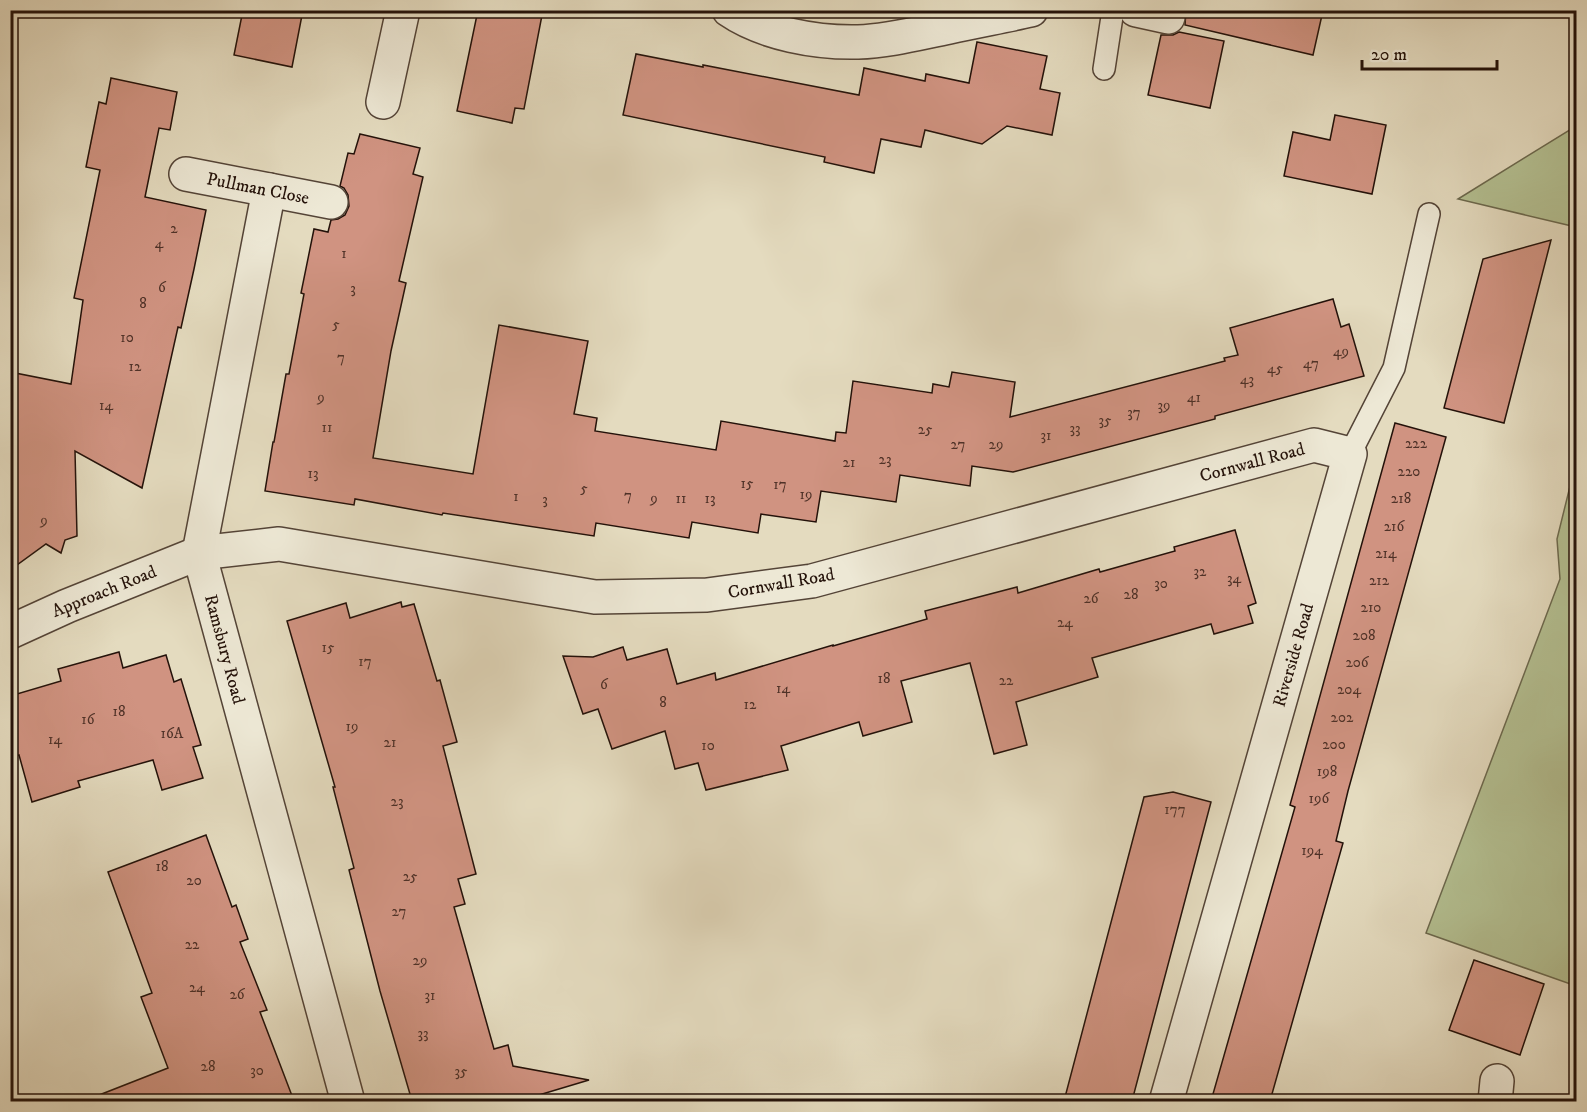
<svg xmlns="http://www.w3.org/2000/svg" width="1587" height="1112" viewBox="0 0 1587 1112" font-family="'IM FELL DW Pica',serif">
	<rect width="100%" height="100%" fill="#e4dbbf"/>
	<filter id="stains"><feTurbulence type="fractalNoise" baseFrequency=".00333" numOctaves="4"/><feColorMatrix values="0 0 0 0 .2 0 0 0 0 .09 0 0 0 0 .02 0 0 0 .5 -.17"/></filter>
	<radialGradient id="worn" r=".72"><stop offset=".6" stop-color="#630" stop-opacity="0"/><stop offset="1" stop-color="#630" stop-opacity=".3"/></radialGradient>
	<g fill="#b4c092" stroke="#6c694e" stroke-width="1.5">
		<path d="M 1576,126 L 1576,227 L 1458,199 Z"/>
		<path d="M 1576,462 L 1576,986 L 1426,933 L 1560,579 L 1557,539 Z"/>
	</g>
	<g fill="#d09381" stroke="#24120a" stroke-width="1.5">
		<path d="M 243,10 L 303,10 L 292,67 L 234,55 Z"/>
		<path d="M 478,10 L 543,10 L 524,109 L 515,108 L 512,123 L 457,111 Z"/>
		<path d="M 1186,10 L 1303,10 L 1322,15 L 1313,55 L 1185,25 Z"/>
		<path d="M 1179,32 L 1224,41 L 1210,108 L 1148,95 L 1161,35 L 1173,35 Z"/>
		<path d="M 977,42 L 1047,56 L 1040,89 L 1060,93 L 1052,135 L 1007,126 L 982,144 L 925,130 L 921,147 L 881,139 L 874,173 L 824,162 L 825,157 L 623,115 L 636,54 L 703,67 L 703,65 L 859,95 L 864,68 L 925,81 L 926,74 L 969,83 Z"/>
		<path d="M 111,78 L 177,92 L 170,130 L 159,128 L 145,197 L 206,210 L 194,269 L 181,328 L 178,327 L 142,488 L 75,451 L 77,536 L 65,540 L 61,553 L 46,544 L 10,570 L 10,372 L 71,384 L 83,300 L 74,298 L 100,170 L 86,167 L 99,102 L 106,104 Z"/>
		<path d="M 1335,115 L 1386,125 L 1372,194 L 1284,176 L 1293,132 L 1330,140 Z"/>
		<path d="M 360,134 L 420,148 L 413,174 L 423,177 L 399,281 L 406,283 L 391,351 L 373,458 L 473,474 L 499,325 L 588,341 L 574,414 L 597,418 L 595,431 L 716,450 L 721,421 L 835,441 L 836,432 L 846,433 L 853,381 L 932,393 L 933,384 L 949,387 L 952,372 L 1015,382 L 1010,417 L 1225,361 L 1224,358 L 1238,355 L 1230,328 L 1333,299 L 1341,327 L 1349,324 L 1364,376 L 1215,416 L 1215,419 L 1013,472 L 972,466 L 970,486 L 900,475 L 896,502 L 821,491 L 816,522 L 761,514 L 758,533 L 692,522 L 689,538 L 596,523 L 594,536 L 443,513 L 442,515 L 355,499 L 354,505 L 265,491 L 273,442 L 274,442 L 286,374 L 289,374 L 304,294 L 301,293 L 314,229 L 328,232 L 331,220 L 338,219 L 345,215 L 349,206 L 348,195 L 344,188 L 340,186 L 348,153 L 354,154 Z"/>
		<path d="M 1551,240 L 1504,423 L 1444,408 L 1483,259 Z"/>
		<path d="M 1395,423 L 1446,437 L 1348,791 L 1336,841 L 1343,843 L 1270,1101 L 1211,1101 L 1295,807 L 1290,805 Z"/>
		<path d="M 1235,530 L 1256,603 L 1248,606 L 1253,623 L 1214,634 L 1211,624 L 1092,658 L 1098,677 L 1016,702 L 1027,745 L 994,754 L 970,663 L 901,681 L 912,722 L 863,736 L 859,722 L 781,746 L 788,770 L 706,790 L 698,763 L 675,769 L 665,731 L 612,749 L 598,709 L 583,714 L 563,656 L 593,657 L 623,647 L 627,660 L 667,649 L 677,684 L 715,673 L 716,680 L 833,645 L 833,646 L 927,619 L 925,611 L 1017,587 L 1018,593 L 1099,569 L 1100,572 L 1175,551 L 1174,547 Z"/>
		<path d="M 401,602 L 402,607 L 414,604 L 437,681 L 440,680 L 457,742 L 443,746 L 476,874 L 458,879 L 465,904 L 454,907 L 494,1049 L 508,1045 L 513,1066 L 589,1080 L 519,1101 L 412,1101 L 380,991 L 349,870 L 354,868 L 333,787 L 335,787 L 287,621 L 346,603 L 350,618 Z"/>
		<path d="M 119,652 L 123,668 L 166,655 L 174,682 L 181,679 L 201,745 L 193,747 L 203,778 L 162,790 L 153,760 L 78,781 L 80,787 L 32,802 L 19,755 L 10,758 L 10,696 L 61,681 L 58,669 Z"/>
		<path d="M 1173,792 L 1211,802 L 1132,1101 L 1064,1101 L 1144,797 Z"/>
		<path d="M 206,835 L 232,907 L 236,905 L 248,939 L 240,942 L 267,1010 L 260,1012 L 294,1101 L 90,1101 L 89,1099 L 168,1068 L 141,997 L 152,993 L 108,872 Z"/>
		<path d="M 1474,960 L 1544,984 L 1520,1055 L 1449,1030 Z"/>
	</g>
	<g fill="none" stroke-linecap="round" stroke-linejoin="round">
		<g stroke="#544437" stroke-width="24">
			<g id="service">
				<path d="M 1104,69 L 1113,10"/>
				<path d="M 1350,454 L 1394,368 L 1429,214"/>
			</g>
		</g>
		<g stroke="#544437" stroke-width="36">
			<g id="minor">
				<path d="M 729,10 C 764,34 817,43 858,42 C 889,41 919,33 949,27 C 976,21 1004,16 1031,10"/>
				<path d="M 1136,10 L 1168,17"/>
				<path d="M 383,102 L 403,10"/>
				<path d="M 186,174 L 331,202"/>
				<path d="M 269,190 L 199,553 L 348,1102"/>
				<path d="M 10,632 L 67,606 L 199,553 L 279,544 L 595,597 L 707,595 L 812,581 L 1314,445 L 1350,454 L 1166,1102"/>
				<path d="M 1495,1102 L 1497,1081"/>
			</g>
		</g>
		<use href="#service" stroke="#ede8d5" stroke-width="21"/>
		<use href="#minor" stroke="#ede8d5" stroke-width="33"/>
	</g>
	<g text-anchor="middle" stroke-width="5" stroke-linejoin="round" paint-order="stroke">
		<g font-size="15" fill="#4f3228">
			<text x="174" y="233">2</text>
			<text x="159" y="248">4</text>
			<text x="344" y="258">1</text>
			<text x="162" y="292">6</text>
			<text x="353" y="293">3</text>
			<text x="143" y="308">8</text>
			<text x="336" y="329">5</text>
			<text x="127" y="342">10</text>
			<text x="1341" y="356">49</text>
			<text x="341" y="362">7</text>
			<text x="1311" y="368">47</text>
			<text x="135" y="371">12</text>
			<text x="1275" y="373">45</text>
			<text x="1247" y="384">43</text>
			<text x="321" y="402">9</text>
			<text x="1194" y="402">41</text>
			<text x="106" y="410">14</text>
			<text x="1164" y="410">39</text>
			<text x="1134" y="417">37</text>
			<text x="1105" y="425">35</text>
			<text x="327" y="432">11</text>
			<text x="1075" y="433">33</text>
			<text x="925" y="434">25</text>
			<text x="1046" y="440">31</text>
			<text x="1416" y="448">222</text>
			<text x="958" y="449">27</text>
			<text x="996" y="449">29</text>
			<text x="885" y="464">23</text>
			<text x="849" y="467">21</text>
			<text x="1409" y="476">220</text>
			<text x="313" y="478">13</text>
			<text x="747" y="488">15</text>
			<text x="780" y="489">17</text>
			<text x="584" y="493">5</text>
			<text x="806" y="499">19</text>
			<text x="628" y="500">7</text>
			<text x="516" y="501">1</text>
			<text x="654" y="503">9</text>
			<text x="681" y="503">11</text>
			<text x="710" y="503">13</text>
			<text x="1401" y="503">218</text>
			<text x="545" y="504">3</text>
			<text x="44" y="525">9</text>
			<text x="1394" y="531">216</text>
			<text x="1386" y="558">214</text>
			<text x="1200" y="576">32</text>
			<text x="1234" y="583">34</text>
			<text x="1379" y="585">212</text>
			<text x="1161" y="588">30</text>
			<text x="1131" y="599">28</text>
			<text x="1091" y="603">26</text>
			<text x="1371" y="612">210</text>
			<text x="1065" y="627">24</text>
			<text x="1364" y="640">208</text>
			<text x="328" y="652">15</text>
			<text x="365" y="666">17</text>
			<text x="1357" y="667">206</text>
			<text x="884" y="683">18</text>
			<text x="1006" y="685">22</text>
			<text x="604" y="689">6</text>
			<text x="783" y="693">14</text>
			<text x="1349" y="694">204</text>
			<text x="663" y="707">8</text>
			<text x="750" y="709">12</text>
			<text x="119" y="716">18</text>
			<text x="1342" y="722">202</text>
			<text x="88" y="724">16</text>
			<text x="352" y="731">19</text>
			<text x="172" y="738">16A</text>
			<text x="55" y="744">14</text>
			<text x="390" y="747">21</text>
			<text x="1334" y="749">200</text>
			<text x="708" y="750">10</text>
			<text x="1327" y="776">198</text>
			<text x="1319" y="803">196</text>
			<text x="397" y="806">23</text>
			<text x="1175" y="814">177</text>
			<text x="1312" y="855">194</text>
			<text x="162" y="871">18</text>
			<text x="410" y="881">25</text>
			<text x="194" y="885">20</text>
			<text x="399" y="916">27</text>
			<text x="192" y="949">22</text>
			<text x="420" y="965">29</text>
			<text x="197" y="992">24</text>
			<text x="237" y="999">26</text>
			<text x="430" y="1000">31</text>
			<text x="423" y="1038">33</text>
			<text x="208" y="1071">28</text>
			<text x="257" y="1075">30</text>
			<text x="461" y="1076">35</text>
		</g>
		<g font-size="18" fill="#24120a" stroke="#ede8d5">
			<text transform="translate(258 188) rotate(11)" y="6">Pullman Close</text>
			<text transform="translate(1252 462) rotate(-15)" y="6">Cornwall Road</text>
			<text transform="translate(781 583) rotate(-10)" y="6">Cornwall Road</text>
			<text transform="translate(104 591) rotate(-22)" y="6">Approach Road</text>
			<text transform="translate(225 649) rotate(75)" y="6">Ramsbury Road</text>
			<text transform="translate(1293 655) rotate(-74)" y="6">Riverside Road</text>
		</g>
	</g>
	<rect width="1587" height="1112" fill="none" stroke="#e4dbbf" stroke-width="36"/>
	<rect x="12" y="12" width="1563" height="1088" fill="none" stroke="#24120a" stroke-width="3"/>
	<rect x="18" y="18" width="1551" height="1076" fill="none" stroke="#24120a" stroke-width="1.5"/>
	<path d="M1362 60v9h135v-9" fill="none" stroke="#24120a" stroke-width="3"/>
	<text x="1371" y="60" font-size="18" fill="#24120a" stroke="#ede8d5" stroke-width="4.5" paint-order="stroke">20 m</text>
	<rect width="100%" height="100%" filter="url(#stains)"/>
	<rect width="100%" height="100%" fill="url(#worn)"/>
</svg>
